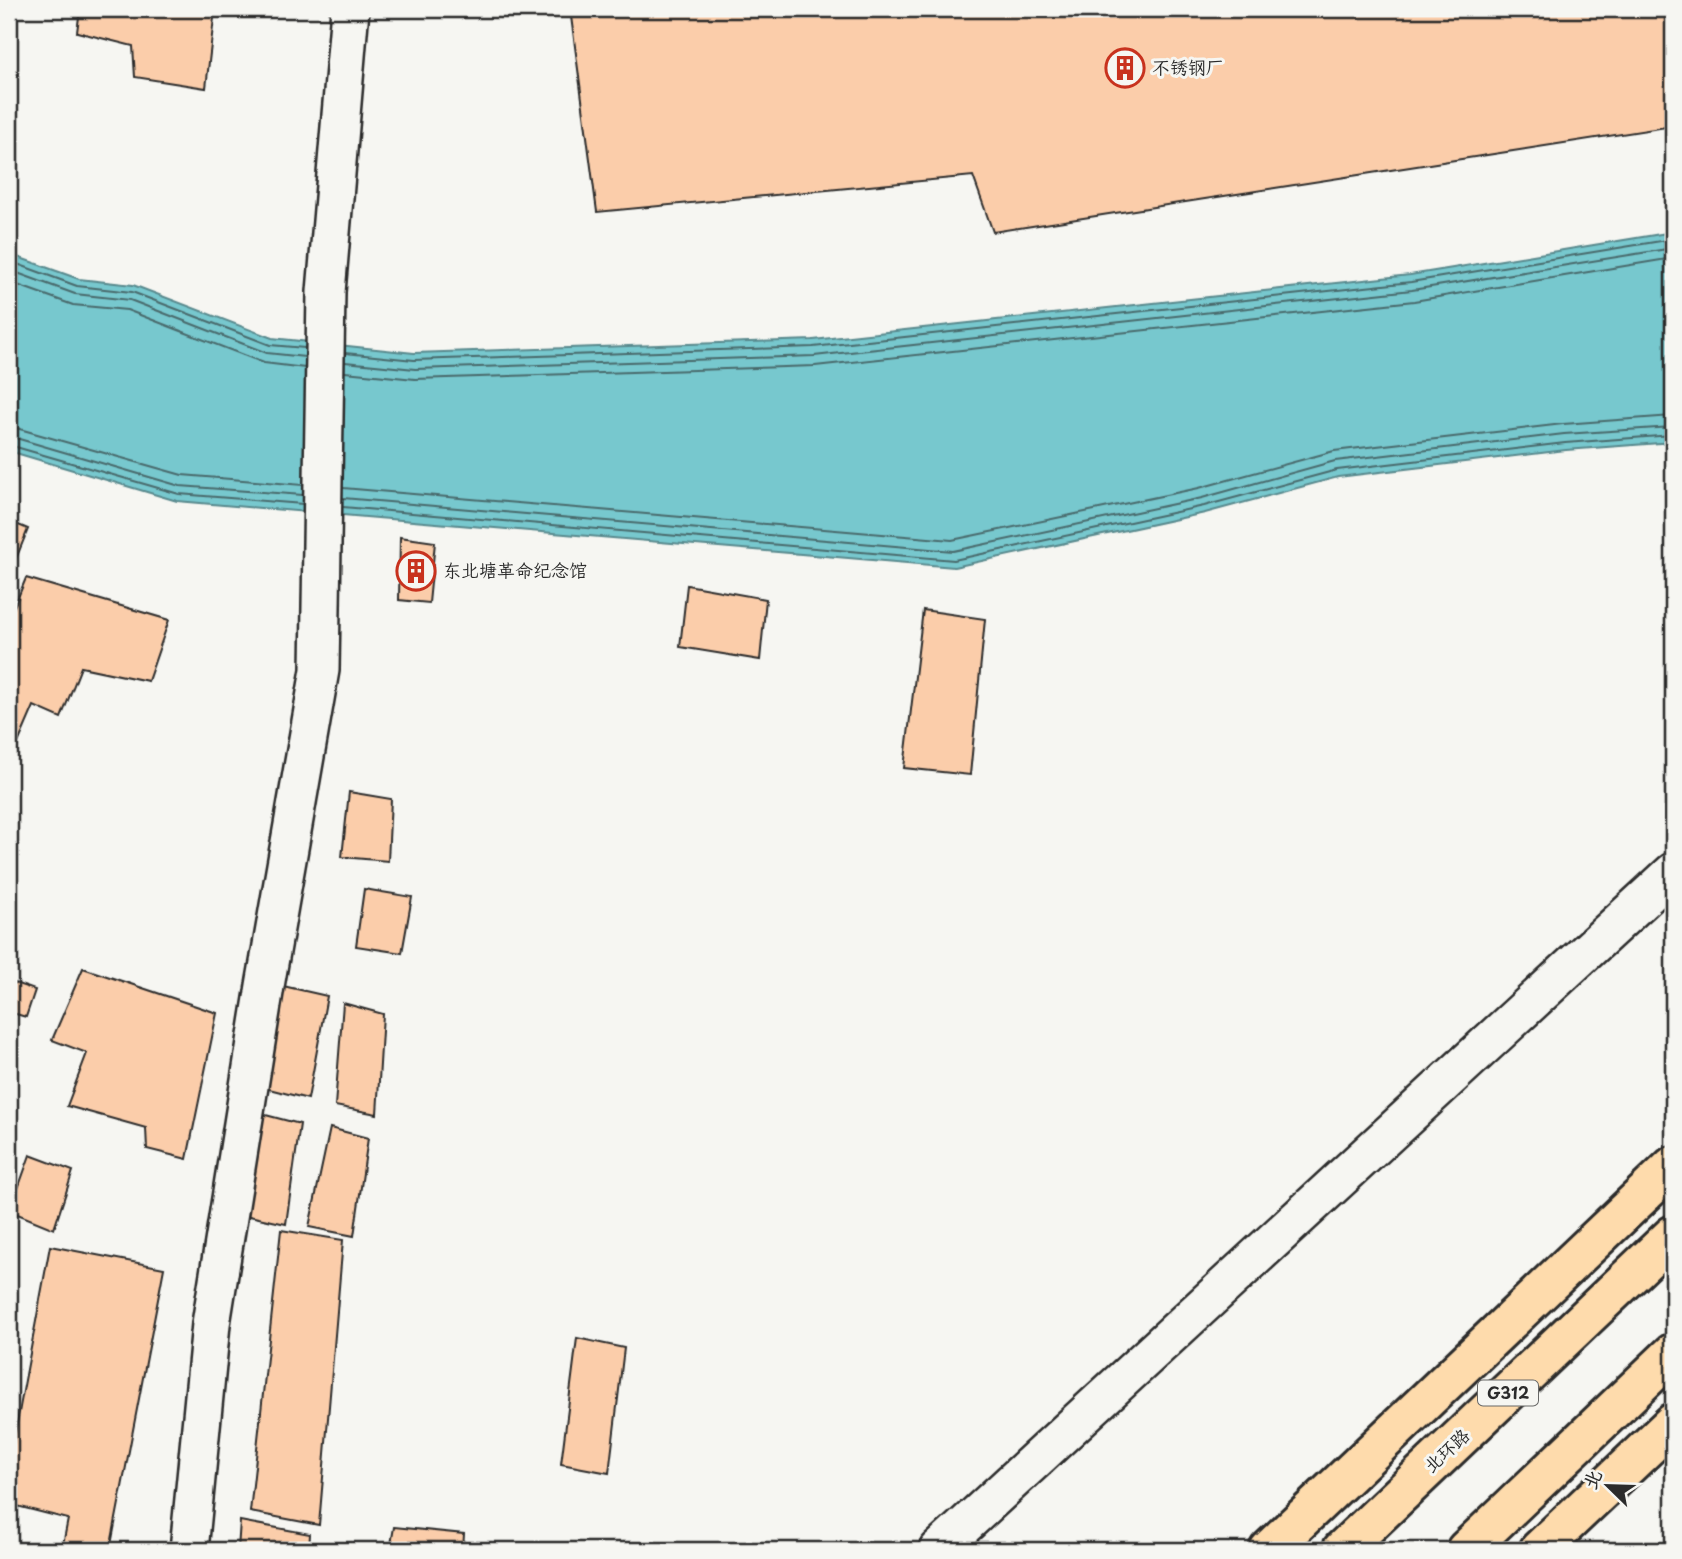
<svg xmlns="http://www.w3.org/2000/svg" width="1682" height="1559" viewBox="0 0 1682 1559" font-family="'Playpen Sans','LXGW WenKai TC',sans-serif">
	<rect width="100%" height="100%" fill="#f6f6f2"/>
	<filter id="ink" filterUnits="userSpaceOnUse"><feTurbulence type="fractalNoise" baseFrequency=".0143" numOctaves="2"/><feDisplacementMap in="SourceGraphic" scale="14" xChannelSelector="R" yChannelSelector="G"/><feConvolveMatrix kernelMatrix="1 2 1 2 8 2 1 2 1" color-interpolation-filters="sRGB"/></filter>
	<g filter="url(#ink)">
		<path fill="#77c8ce" stroke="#59898d" stroke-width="2" d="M 1673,232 L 1673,442 L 1566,450 L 1338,477 L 1205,513 L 954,567 L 177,501 L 9,451 L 9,254 L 79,279 L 133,285 L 272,338 L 414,353 L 813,340 L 1410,275 Z"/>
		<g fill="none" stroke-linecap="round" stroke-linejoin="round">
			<g stroke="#496a6c" stroke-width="2">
				<path d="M 9,261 L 77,286 L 132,292 L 270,345 L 305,348"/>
				<path d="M 9,270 L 75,294 L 130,300 L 267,353 L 305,357"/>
				<path d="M 9,282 L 73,305 L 127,310 L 264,363 L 305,368"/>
				<path d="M 345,353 L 414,360 L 813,347 L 1411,282 L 1673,239"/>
				<path d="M 345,362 L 415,369 L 814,356 L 1412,290 L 1673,248"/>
				<path d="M 345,372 L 415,379 L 815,366 L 1414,301 L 1673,258"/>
				<path d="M 9,426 L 182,475 L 303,485"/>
				<path d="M 9,436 L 180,486 L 303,495"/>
				<path d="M 9,445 L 179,494 L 303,504"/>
				<path d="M 343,488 L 952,540 L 1199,488 L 1334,451 L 1563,424 L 1673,416"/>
				<path d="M 343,498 L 953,551 L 1202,498 L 1335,461 L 1564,434 L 1673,427"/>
				<path d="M 343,507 L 954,560 L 1204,506 L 1337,470 L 1565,443 L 1673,435"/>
			</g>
		</g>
		<g fill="#fbcdaa" stroke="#2b2b2b" stroke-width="2">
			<path d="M 80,9 L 215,9 L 206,88 L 135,77 L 133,46 L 77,32 Z"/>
			<path d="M 570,9 L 1673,9 L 1673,126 L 993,232 L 973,176 L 597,212 Z"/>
			<path d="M 9,521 L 28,529 L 9,576 Z"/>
			<path d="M 400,537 L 435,542 L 429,603 L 399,600 Z"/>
			<path d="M 26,578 L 169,620 L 148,681 L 81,667 L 61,718 L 34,706 L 9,764 L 9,619 Z"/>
			<path d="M 687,585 L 766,599 L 760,660 L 680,647 Z"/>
			<path d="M 923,610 L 985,619 L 970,775 L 904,768 Z"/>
			<path d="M 349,792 L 391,799 L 388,861 L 342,857 Z"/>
			<path d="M 364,889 L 412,897 L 402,953 L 356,946 Z"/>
			<path d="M 83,968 L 217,1013 L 187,1159 L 147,1149 L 146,1128 L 67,1106 L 87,1053 L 52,1040 Z"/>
			<path d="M 9,981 L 35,990 L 26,1017 L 9,1012 Z"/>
			<path d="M 283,986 L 327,996 L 308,1099 L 265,1088 Z"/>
			<path d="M 343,1003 L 383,1014 L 377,1114 L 335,1106 Z"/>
			<path d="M 258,1113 L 300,1124 L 286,1224 L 240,1214 Z"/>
			<path d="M 330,1128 L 368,1138 L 354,1236 L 309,1227 Z"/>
			<path d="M 30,1155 L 73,1171 L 54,1229 L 10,1211 Z"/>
			<path d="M 281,1230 L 343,1240 L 319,1525 L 250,1512 Z"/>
			<path d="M 50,1246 L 164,1268 L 110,1550 L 62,1550 L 68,1519 L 9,1504 L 9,1466 Z"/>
			<path d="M 577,1338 L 624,1348 L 609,1473 L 561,1464 Z"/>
			<path d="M 240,1521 L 310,1534 L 309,1550 L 238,1550 Z"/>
			<path d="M 394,1527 L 464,1534 L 463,1550 L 390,1550 Z"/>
		</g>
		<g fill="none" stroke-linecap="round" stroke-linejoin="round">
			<g stroke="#2b2b2b" stroke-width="42">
				<g id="minor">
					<path d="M 189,1550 L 211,1324 L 265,986 L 320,670 L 326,292 L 350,9"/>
					<path d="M 938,1550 L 1673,872"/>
				</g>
			</g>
			<g stroke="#2b2b2b" stroke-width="44">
				<g id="highway">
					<path d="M 1269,1550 L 1673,1166"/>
					<path d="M 1342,1550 L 1673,1235"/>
					<path d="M 1466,1550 L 1673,1353"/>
					<path d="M 1539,1550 L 1673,1423"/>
				</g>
			</g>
			<use href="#minor" stroke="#f6f6f2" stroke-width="37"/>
			<use href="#highway" stroke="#fedbac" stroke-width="38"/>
		</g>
	</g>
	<defs>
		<g id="building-ring" transform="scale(2.0125)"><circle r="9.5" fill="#f6f6f2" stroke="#c8321e" stroke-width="1.5"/><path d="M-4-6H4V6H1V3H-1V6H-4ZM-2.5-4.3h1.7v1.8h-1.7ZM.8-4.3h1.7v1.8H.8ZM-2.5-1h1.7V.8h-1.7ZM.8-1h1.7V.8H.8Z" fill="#c8321e"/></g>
	</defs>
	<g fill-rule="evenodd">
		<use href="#building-ring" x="1125" y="68"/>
		<use href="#building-ring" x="416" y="571"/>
	</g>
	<g text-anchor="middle" stroke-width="6" stroke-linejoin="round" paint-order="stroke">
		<rect fill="#f6f6f2" stroke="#686867" stroke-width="2" x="1478" y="1380.5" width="60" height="25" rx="5"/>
		<g font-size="16" font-weight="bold" fill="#2b2b2b">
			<text x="1508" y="1399">G312</text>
		</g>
		<g font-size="18" fill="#2b2b2b" stroke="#f6f6f2" text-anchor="start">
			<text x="1152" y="74">不锈钢厂</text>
			<text x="443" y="577">东北塘革命纪念馆</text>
		</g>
		<g font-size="18" fill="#2b2b2b" stroke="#f6f6f2">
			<text transform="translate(1447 1451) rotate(-43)" y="6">北环路</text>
		</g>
	</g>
	<rect width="1682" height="1559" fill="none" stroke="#f6f6f2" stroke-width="35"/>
	<rect x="18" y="18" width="1647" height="1524" fill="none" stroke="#2b2b2b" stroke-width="2.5" filter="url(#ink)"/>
	<g transform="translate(1608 1486) rotate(293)" stroke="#f6f6f2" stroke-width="5" paint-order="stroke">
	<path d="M0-5L12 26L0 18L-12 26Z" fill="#2b2b2b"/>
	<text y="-10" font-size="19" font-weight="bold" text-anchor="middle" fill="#2b2b2b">北</text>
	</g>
</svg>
